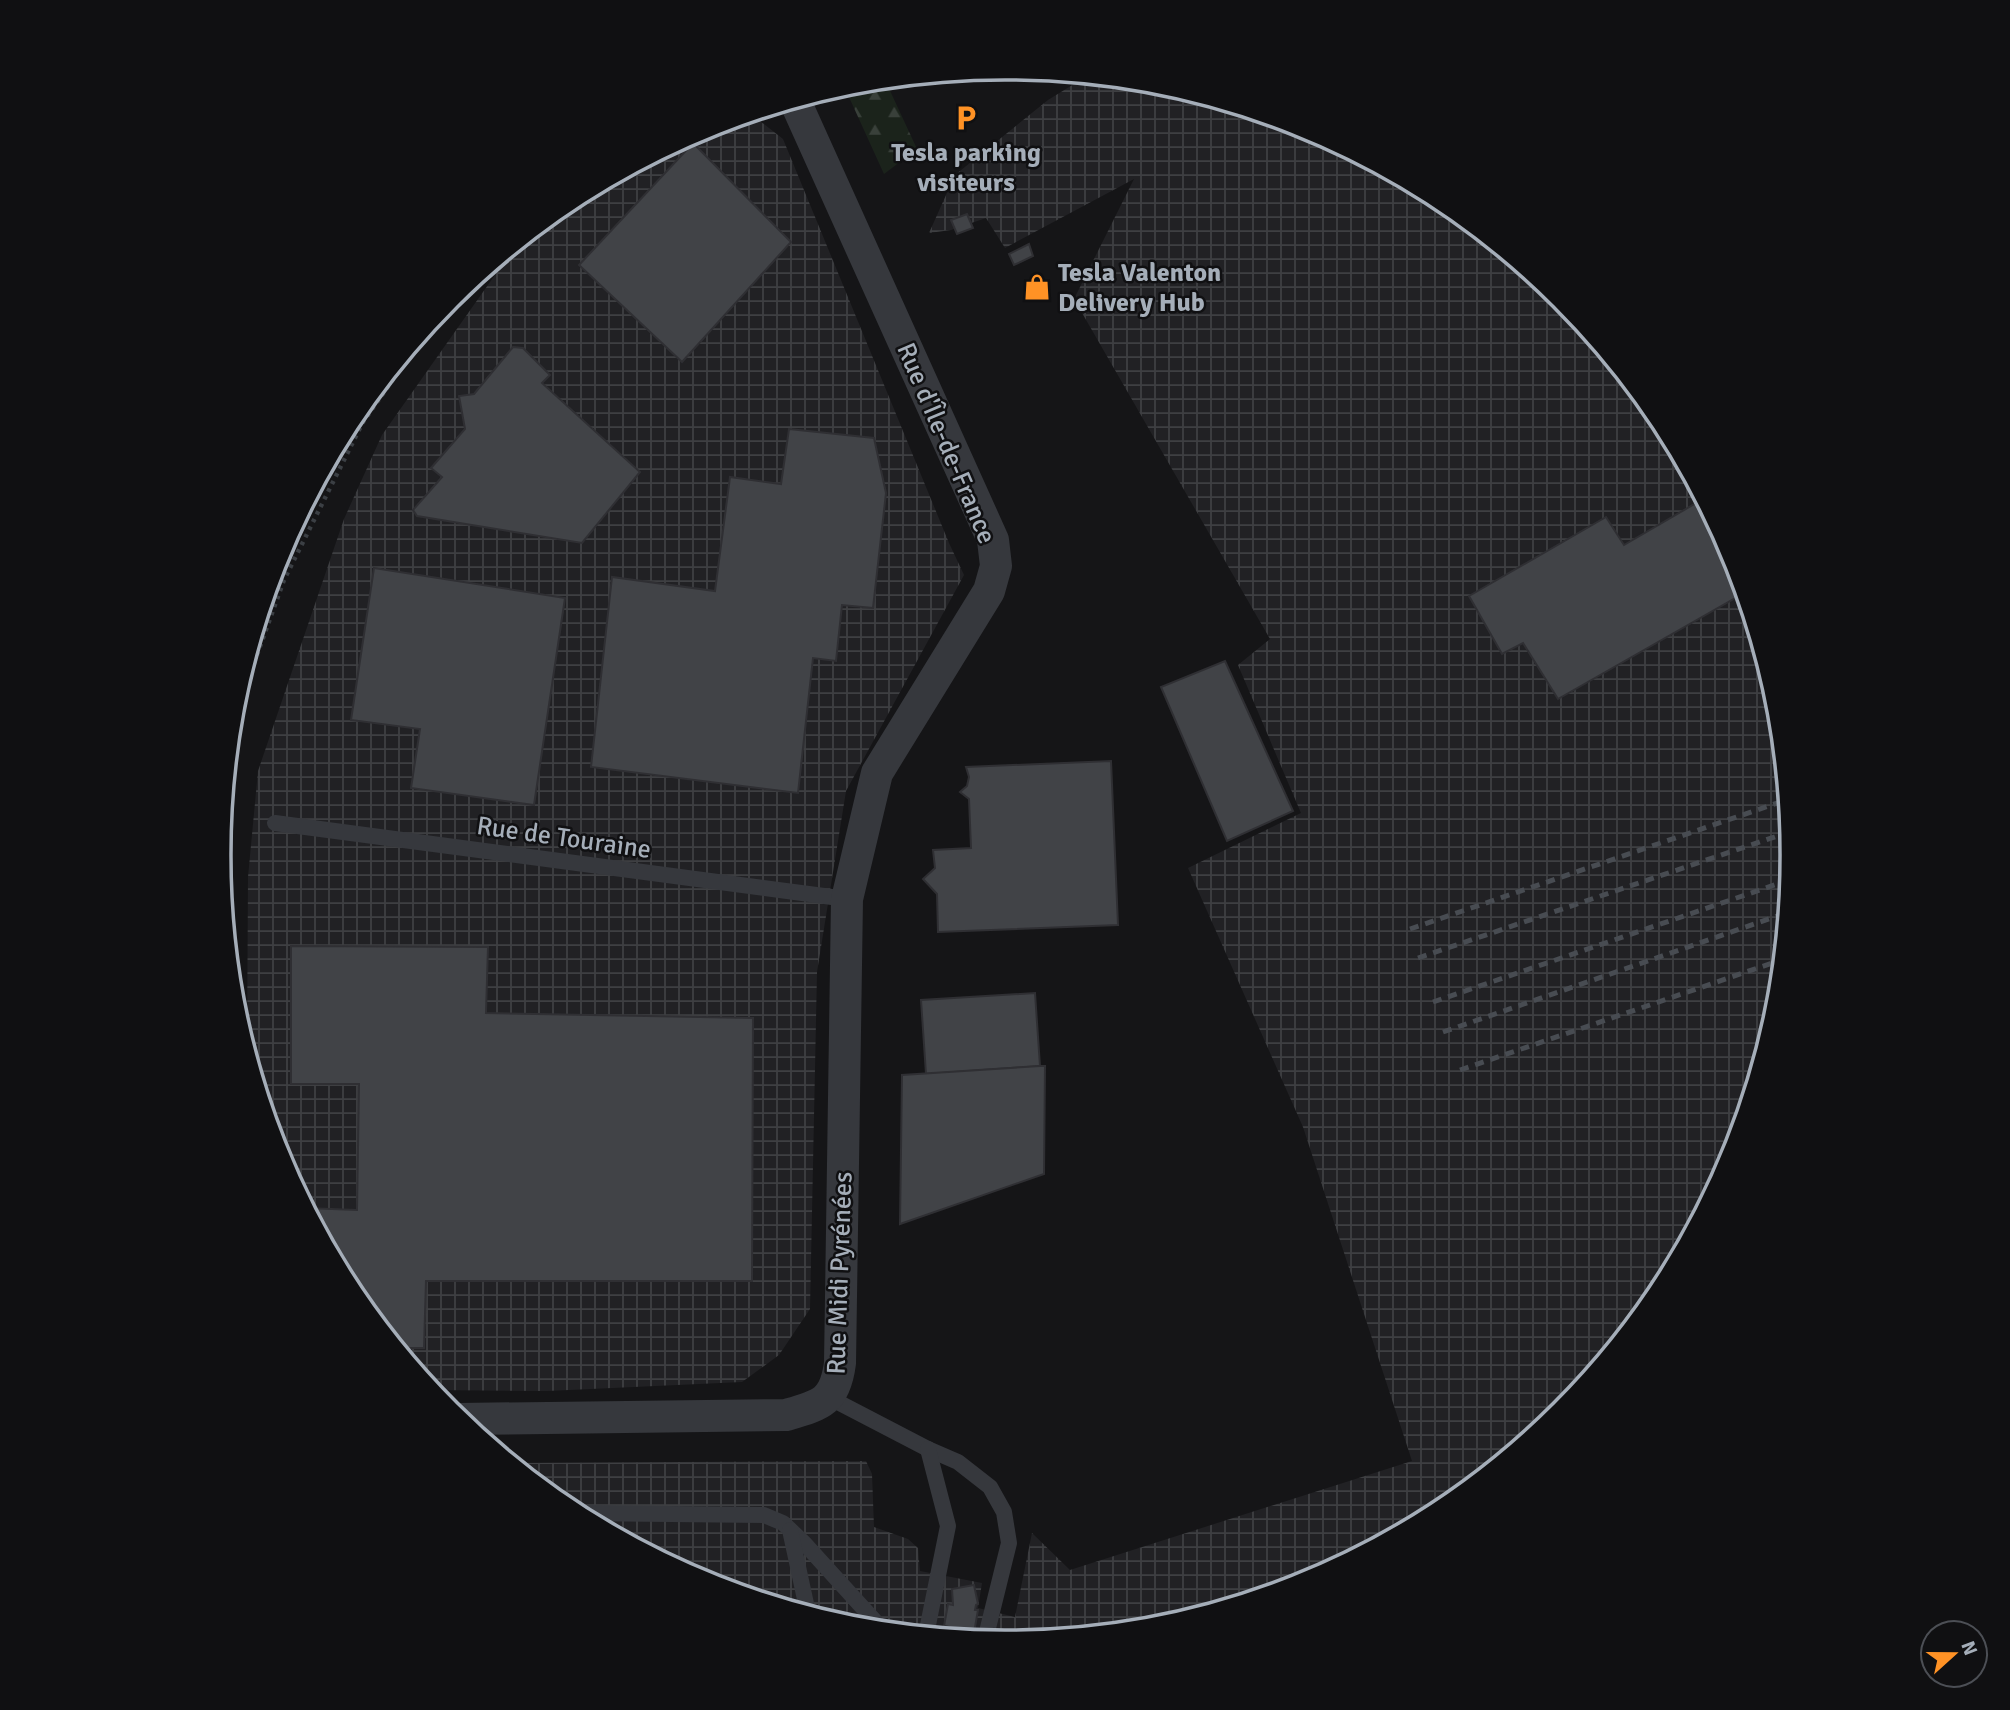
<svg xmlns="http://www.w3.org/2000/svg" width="2010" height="1710" viewBox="0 0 2010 1710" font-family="Signika,sans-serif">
	<defs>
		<pattern id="industrial-grid" width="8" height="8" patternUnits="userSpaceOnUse" patternTransform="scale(1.75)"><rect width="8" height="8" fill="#212124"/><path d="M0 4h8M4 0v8" fill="none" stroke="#3e3f42"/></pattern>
		<pattern id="grass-dots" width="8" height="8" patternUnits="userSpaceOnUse" patternTransform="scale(1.75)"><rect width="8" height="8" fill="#1b231b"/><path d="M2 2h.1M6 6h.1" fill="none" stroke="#39403a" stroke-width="1.8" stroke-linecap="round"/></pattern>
		<pattern id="forest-firs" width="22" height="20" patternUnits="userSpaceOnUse" patternTransform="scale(1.75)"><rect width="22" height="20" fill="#1b231b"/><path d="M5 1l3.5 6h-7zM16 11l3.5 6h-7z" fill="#39403a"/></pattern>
	</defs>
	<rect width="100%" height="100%" fill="#151517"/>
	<g fill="url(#industrial-grid)">
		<path d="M 1087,76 L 1159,83 L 1306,128 L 1442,201 L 1562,299 L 1659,418 L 1732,554 L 1777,702 L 1792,855 L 1777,1009 L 1732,1156 L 1659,1292 L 1561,1412 L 1442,1509 L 1306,1582 L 1158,1627 L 1005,1642 L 851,1627 L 704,1582 L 568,1509 L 511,1463 L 866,1461 L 872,1474 L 874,1527 L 908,1539 L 918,1548 L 920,1571 L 982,1583 L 978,1608 L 1015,1617 L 1032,1533 L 1070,1570 L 1412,1461 L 1303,1127 L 1188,868 L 1301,813 L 1238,665 L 1270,639 L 1074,299 L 1134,179 L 1005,248 L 986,218 L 951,230 L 929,233 L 955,175 L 1048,100 Z"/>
		<path d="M 751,114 L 783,139 L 949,543 L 964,575 L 846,791 L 817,972 L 810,1309 L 779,1355 L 742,1382 L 547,1391 L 431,1390 L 351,1292 L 278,1156 L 247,1052 L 248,877 L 258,771 L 344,519 L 382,435 L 519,241 L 568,201 L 704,128 Z"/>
	</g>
	<path fill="url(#grass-dots)" d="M 333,452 L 249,649 L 278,554 Z"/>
	<path fill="url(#forest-firs)" d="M 885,80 L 917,149 L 884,174 L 844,86 Z"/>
	<g fill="#414347" stroke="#2f2f33" stroke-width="2">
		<path d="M 693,143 L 791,242 L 682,362 L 579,265 Z"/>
		<path d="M 967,214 L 973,228 L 957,234 L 951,220 Z"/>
		<path d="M 1029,244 L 1033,256 L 1014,265 L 1009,254 Z"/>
		<path d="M 513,347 L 523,348 L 550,375 L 542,383 L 640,472 L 582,543 L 417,516 L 413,510 L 442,477 L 431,468 L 465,429 L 459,396 L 474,394 Z"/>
		<path d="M 789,429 L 874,438 L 886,493 L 873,608 L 842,605 L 836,661 L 813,658 L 798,793 L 591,767 L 612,577 L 715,591 L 730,477 L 781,484 Z"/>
		<path d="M 1703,499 L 1732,554 L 1744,593 L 1558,699 L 1523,643 L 1502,654 L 1469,596 L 1606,517 L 1624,545 Z"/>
		<path d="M 374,568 L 565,598 L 534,805 L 411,788 L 420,729 L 351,720 Z"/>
		<path d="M 1225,661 L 1293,811 L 1227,841 L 1161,687 Z"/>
		<path d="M 1111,761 L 1118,925 L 938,932 L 937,894 L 923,879 L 935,868 L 933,850 L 971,848 L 969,799 L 960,792 L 967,786 L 969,777 L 966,767 Z"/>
		<path d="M 291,946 L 488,947 L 486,1013 L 753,1018 L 752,1281 L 426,1281 L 424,1348 L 396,1348 L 351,1292 L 306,1208 L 357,1210 L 359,1084 L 291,1084 Z"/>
		<path d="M 1035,993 L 1040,1066 L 926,1074 L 921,1000 Z"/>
		<path d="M 1040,1066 L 1045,1066 L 1044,1174 L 900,1224 L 902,1075 Z"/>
		<path d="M 974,1585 L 978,1604 L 976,1605 L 975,1610 L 978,1610 L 974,1633 L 970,1631 L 969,1638 L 947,1636 L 949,1627 L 944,1626 L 948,1604 L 953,1605 L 952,1589 Z"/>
	</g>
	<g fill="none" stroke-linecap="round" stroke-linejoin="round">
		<g stroke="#3b3f44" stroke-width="4.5" stroke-dasharray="3.5 5" stroke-linecap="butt">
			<path d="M 353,415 L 363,422"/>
			<path d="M 231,727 L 284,580 L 363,422 L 451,297"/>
		</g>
		<g stroke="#36383d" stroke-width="16">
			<path d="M 275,823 L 847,899"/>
			<path d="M 828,1397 L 928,1449 L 958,1462 L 990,1487 L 1004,1512 L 1009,1543 L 985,1640"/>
			<path d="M 576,1513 L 764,1515 L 783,1523 L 805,1544 L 883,1630"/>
			<path d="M 790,1530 L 808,1613"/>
			<path d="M 928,1634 L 928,1625 L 948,1526 L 928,1449"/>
		</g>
		<path stroke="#36383d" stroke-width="32" d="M 459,1419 L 786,1415 C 821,1405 835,1402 840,1363 L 847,899 L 877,773 L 989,591 L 996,566 L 993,540 L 795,101"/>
		<g stroke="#484c52" stroke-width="5" stroke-dasharray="9 7" stroke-linecap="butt">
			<path d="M 1410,929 L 1786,800"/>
			<path d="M 1418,958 L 1789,832"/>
			<path d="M 1433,1002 L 1789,880"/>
			<path d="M 1443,1032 L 1786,913"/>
			<path d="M 1460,1070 L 1781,960"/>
		</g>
	</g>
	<defs>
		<g id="parking-bare" transform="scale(2.1)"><path d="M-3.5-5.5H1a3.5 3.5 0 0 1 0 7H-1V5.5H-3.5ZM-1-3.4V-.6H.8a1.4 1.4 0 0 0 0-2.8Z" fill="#ff9225" stroke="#101012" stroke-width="2.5" paint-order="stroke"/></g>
		<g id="shop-bare" transform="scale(2.1)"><path d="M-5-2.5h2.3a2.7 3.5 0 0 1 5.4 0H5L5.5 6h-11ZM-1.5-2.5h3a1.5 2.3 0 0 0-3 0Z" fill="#ff9225" stroke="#101012" stroke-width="2.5" paint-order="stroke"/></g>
	</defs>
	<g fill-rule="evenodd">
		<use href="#parking-bare" x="966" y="118"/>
		<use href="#shop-bare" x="1037" y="287"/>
	</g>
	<g text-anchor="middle" stroke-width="5" stroke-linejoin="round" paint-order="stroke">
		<g font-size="26" font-weight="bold" fill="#a5aeb9" stroke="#101012">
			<text x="966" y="161">Tesla parking<tspan x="966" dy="30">visiteurs</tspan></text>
			<text x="1058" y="281" text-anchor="start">Tesla Valenton<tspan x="1058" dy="30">Delivery Hub</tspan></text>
		</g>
		<g font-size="26" fill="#a5aeb9" stroke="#101012">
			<text transform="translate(947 443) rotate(67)" y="9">Rue d'Île-de-France</text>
			<text transform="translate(564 837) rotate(8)" y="9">Rue de Touraine</text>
			<text transform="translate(839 1273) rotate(-88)" y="9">Rue Midi Pyrénées</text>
		</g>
	</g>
	<path d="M0 0H2010V1710H0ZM1005 80H1006A774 774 0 0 1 1780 854V856A774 774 0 0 1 1006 1630H1005A774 774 0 0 1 231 856V854A774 774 0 0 1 1005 80Z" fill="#101012" fill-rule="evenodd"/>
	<path fill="none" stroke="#a5aeb9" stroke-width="3.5" d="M1005 80H1006A774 774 0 0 1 1780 854V856A774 774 0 0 1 1006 1630H1005A774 774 0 0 1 231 856V854A774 774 0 0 1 1005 80Z"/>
	<g transform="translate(1954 1654) rotate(69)"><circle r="33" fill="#101012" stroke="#4c4f55" stroke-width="2"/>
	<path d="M0-5L12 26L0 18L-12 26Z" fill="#ff9225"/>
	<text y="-10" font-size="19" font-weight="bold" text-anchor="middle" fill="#a5aeb9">N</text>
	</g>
</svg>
